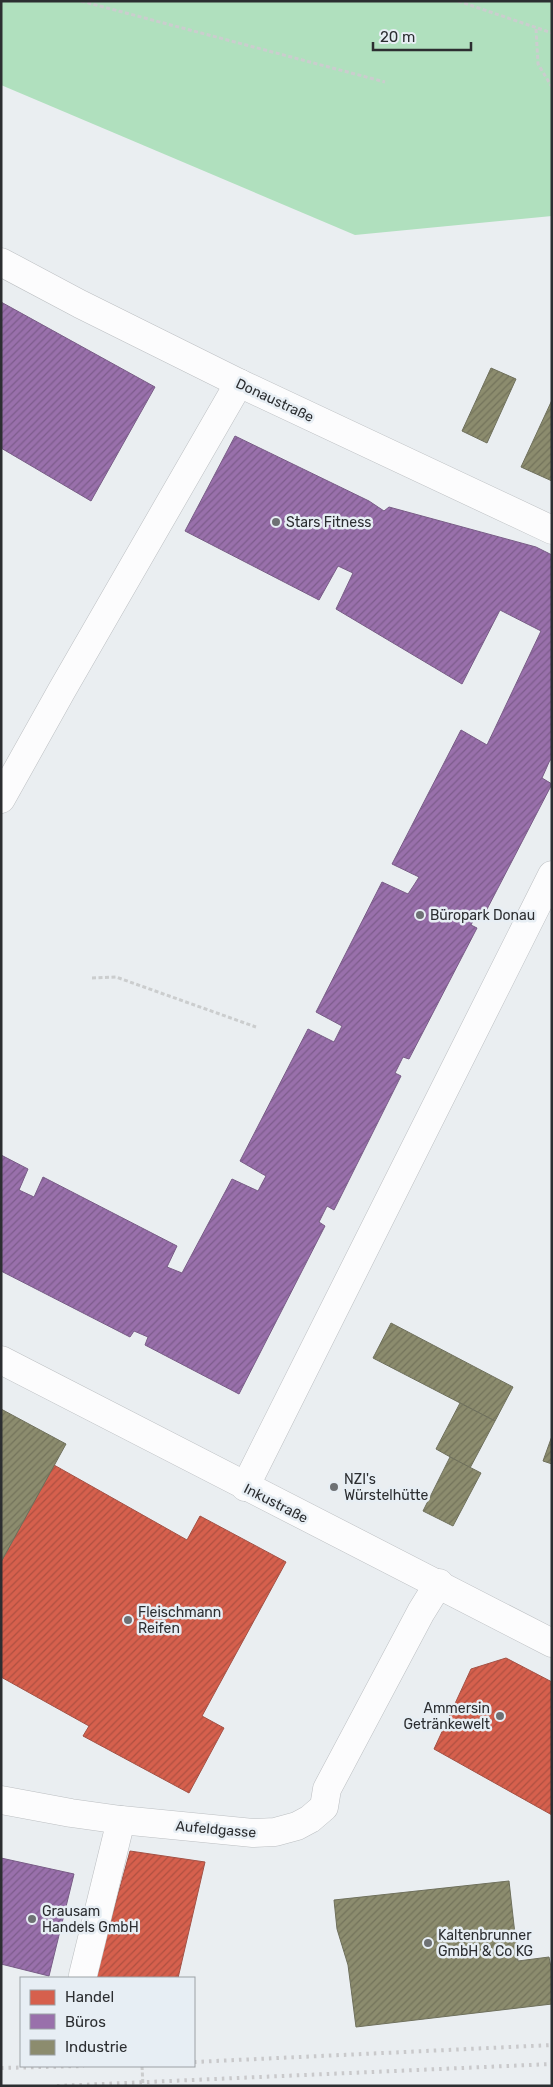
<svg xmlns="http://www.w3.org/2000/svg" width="553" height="2087" viewBox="0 0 553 2087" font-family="Rubik,sans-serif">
	<defs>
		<pattern id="shops-hatch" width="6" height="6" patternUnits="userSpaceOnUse" patternTransform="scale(1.25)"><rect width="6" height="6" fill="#d6604d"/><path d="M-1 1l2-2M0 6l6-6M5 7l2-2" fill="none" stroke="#ae5041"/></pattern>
		<pattern id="offices-hatch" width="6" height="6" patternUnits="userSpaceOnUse" patternTransform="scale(1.25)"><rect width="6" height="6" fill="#9970ab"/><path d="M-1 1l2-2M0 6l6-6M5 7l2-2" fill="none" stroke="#7d5c8c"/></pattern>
		<pattern id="industry-hatch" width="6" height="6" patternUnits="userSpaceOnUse" patternTransform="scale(1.25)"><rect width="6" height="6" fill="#8c8c6e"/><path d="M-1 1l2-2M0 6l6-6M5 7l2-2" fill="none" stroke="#73735b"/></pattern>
	</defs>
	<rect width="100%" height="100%" fill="#eaeef1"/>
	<path fill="#b0e0be" d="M 1,1 L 552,1 L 552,216 L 355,235 L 1,85 Z"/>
	<g fill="url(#shops-hatch)" stroke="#a35145">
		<path d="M 54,1465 L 187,1540 L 200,1516 L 286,1562 L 202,1716 L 224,1728 L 189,1793 L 83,1736 L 89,1726 L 1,1677 L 1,1562 Z"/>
		<path d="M 506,1658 L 552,1682 L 552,1815 L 434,1749 L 471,1669 Z"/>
		<path d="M 130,1851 L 205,1862 L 178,1978 L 95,1978 Z"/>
	</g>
	<g fill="url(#offices-hatch)" stroke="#785c86">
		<path d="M 1,302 L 155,387 L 91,501 L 1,448 Z"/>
		<path d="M 235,436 L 369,501 L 384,511 L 389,507 L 536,547 L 552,555 L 552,760 L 550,760 L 542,778 L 552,784 L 485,913 L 479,910 L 475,917 L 471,925 L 477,928 L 409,1059 L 403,1057 L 395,1073 L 401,1076 L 334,1210 L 327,1206 L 319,1222 L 325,1226 L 239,1394 L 145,1345 L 148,1337 L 134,1331 L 130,1337 L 1,1271 L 1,1155 L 28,1169 L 19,1190 L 34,1197 L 43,1177 L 177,1246 L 167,1267 L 182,1273 L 232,1179 L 258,1191 L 266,1176 L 240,1161 L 308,1029 L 334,1042 L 342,1026 L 316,1012 L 382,882 L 408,894 L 414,885 L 419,877 L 392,864 L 461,730 L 487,745 L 541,631 L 500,610 L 462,684 L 336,609 L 353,573 L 338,566 L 319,600 L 185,531 Z"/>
		<path d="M 1,1858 L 74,1874 L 49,1976 L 1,1964 Z"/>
	</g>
	<g fill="url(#industry-hatch)" stroke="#6f705c">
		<path d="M 491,368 L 516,379 L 487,443 L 462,431 Z"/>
		<path d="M 552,400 L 552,481 L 521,467 Z"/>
		<path d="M 391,1323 L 513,1387 L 495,1421 L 373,1358 Z"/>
		<path d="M 460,1403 L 495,1421 L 470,1468 L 436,1449 Z"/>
		<path d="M 1,1409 L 66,1444 L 1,1562 Z"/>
		<path d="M 552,1436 L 552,1464 L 543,1461 Z"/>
		<path d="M 450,1457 L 481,1473 L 453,1526 L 423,1511 Z"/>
		<path d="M 509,1881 L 518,1961 L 549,1957 L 552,1972 L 552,2004 L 356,2027 L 348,1965 L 337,1929 L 334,1900 Z"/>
	</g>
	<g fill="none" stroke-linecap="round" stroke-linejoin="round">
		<g stroke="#bcbfc2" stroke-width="29">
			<g id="minor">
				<path d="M 1,262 L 80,304 L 239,383 L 552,530"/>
				<path d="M 1,799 L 62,690 L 239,383"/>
				<path d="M 1,1360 L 552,1643"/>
				<path d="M 245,1487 L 552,875"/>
				<path d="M 1,1800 L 71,1813 L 121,1820 L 253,1833 L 275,1832 L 297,1826 L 310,1819 L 324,1807 L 327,1789 L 421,1612 L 439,1583"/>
				<path d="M 83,1975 L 121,1820"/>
			</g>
		</g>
		<g stroke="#cbcdce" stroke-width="3" stroke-dasharray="4 2.5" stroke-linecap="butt">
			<path d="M 81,1 L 385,82"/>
			<path d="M 458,1 L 552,33"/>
			<path d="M 536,29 L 538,64 L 552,87"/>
			<path d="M 92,978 L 116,977 L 256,1027"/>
		</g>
		<use href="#minor" stroke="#fcfcfd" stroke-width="28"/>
		<g stroke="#c9c9cb" stroke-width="4" stroke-dasharray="2.5 5" stroke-linecap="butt">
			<path d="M 194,2062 L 552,2045"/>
			<path d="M 1,2068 L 84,2066"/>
			<path d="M 57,2086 L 552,2064"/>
		</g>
		<path stroke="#cbcdce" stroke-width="3" stroke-dasharray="4 2.5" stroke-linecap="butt" d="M 142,2066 L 143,2086"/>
	</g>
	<g fill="#6e7174" stroke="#e7eef4" stroke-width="2">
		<circle cx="276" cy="522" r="5"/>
		<circle cx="420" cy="915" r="5"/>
		<circle cx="334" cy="1487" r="5"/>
		<circle cx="128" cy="1620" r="5"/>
		<circle cx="500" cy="1716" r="5"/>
		<circle cx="32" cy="1919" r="5"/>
		<circle cx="428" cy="1943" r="5"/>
	</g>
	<g text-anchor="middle" stroke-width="5" stroke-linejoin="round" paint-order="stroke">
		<g font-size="14" fill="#2c2e31" stroke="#e7eef4">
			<text transform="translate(275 400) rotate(25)" y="5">Donaustraße</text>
			<text transform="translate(276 1503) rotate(27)" y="5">Inkustraße</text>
			<text transform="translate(216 1829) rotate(5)" y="5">Aufeldgasse</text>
		</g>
		<g font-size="14" fill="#2c2e31" stroke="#e7eef4" text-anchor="start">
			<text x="286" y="527">Stars Fitness</text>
			<text x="430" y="920">Büropark Donau</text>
			<text x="344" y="1484">NZI's<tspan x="344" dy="16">Würstelhütte</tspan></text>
			<text x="138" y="1617">Fleischmann<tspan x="138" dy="16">Reifen</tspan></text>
			<text x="490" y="1713" text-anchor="end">Ammersin<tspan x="490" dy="16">Getränkewelt</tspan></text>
			<text x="42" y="1916">Grausam<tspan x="42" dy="16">Handels GmbH</tspan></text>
			<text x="438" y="1940">Kaltenbrunner<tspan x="438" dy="16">GmbH &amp; Co KG</tspan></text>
		</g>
	</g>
	<rect width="553" height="2087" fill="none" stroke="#2c2e31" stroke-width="5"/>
	<rect x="20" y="1977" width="175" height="90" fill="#e7eef4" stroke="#9ca1a6"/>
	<rect x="30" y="1990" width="25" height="15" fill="#d6604d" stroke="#9ca1a6"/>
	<text x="65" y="2002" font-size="15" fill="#2c2e31">Handel</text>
	<rect x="30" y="2014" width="25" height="15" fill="#9970ab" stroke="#9ca1a6"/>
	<text x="65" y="2027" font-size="15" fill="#2c2e31">Büros</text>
	<rect x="30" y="2040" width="25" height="15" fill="#8c8c6e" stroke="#9ca1a6"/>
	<text x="65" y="2052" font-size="15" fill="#2c2e31">Industrie</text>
	<path d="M373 42v8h98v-8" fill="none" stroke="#2c2e31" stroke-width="2.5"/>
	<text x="380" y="42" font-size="15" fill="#2c2e31" stroke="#e7eef4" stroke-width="4" paint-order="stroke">20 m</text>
</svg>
